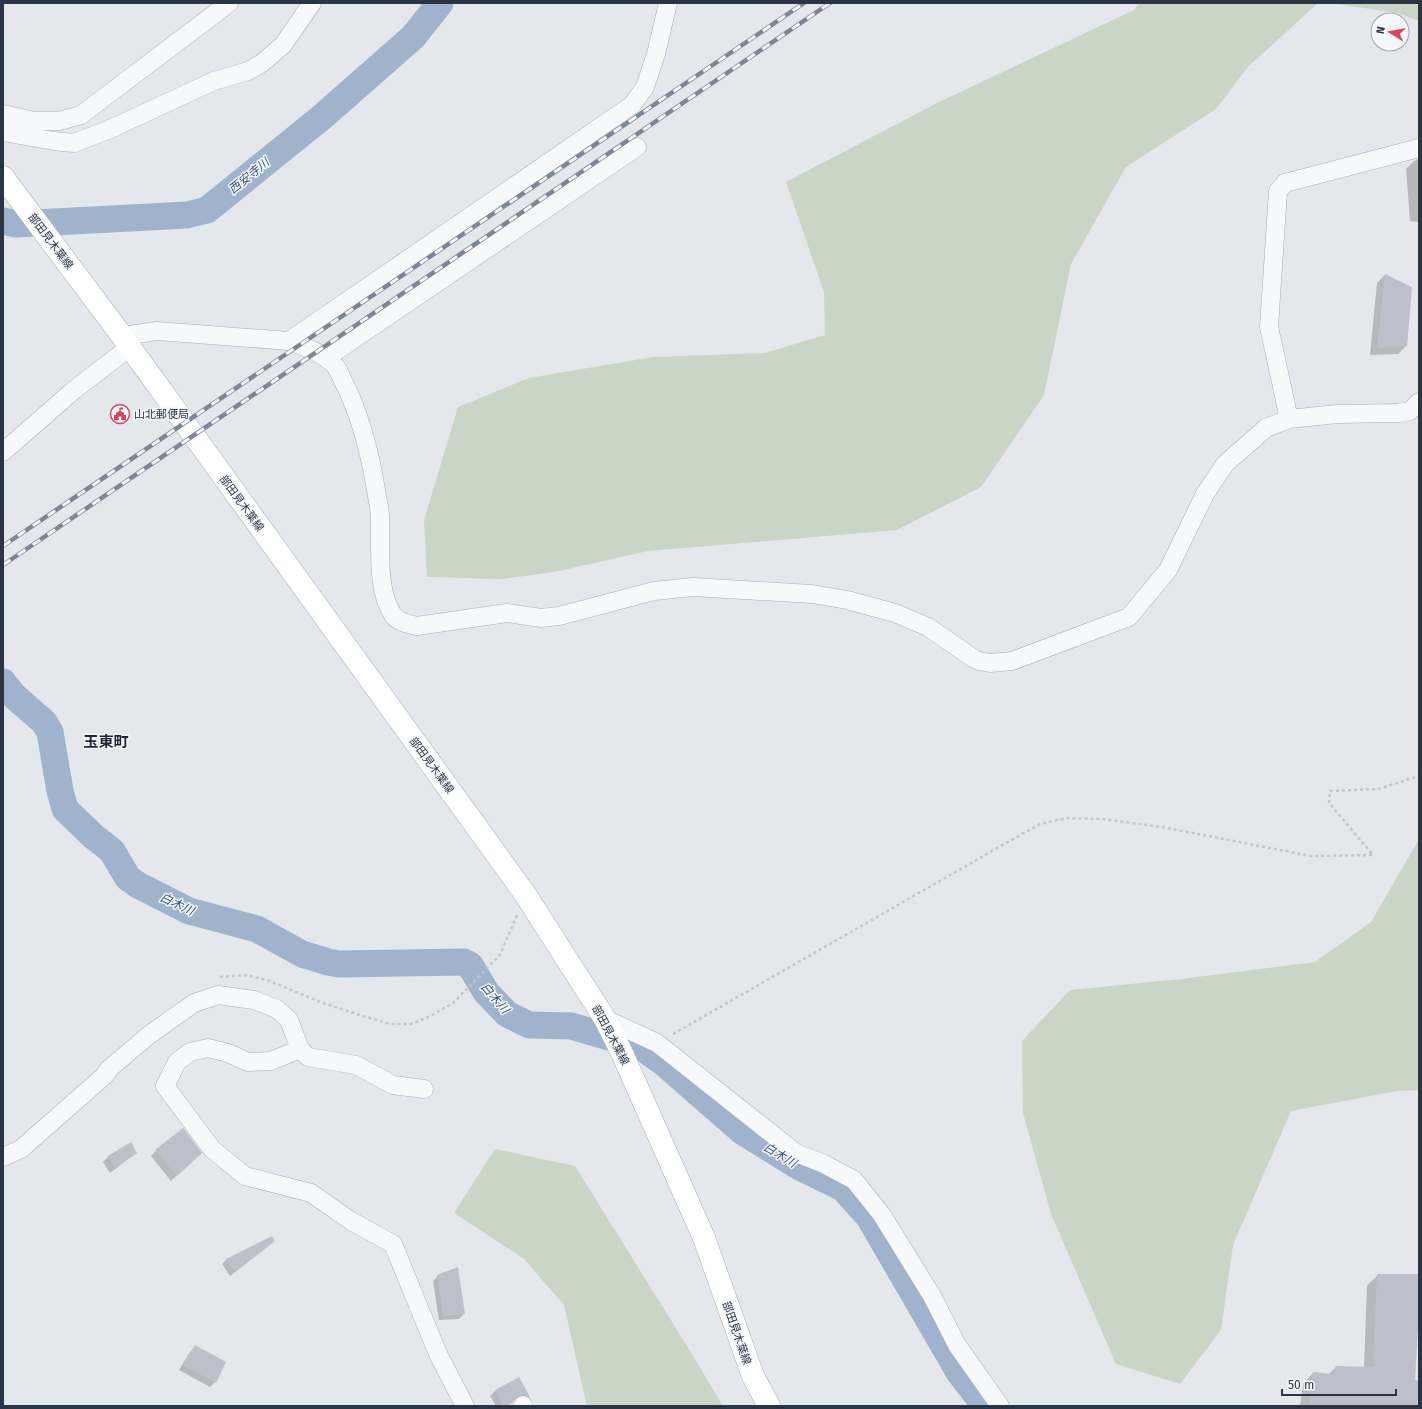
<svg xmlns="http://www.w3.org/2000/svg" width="1422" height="1409" viewBox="0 0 1422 1409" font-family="'Fira Sans','Noto Sans JP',sans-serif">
	<rect width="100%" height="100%" fill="#e4e7ec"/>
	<g fill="#c9d6c5">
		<path d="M 1140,3 L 1318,3 L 1248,67 L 1216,109 L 1126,167 L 1071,264 L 1044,395 L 981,487 L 897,530 L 648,551 L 554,572 L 502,579 L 427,577 L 424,520 L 458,407 L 529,378 L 653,357 L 765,353 L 825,335 L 824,292 L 786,182 L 937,103 L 1134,10 Z"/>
		<path d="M 1330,3 L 1419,3 L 1419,21 L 1398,13 Z"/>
		<path d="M 1419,839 L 1419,1090 L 1397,1091 L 1291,1111 L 1233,1245 L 1221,1330 L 1180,1384 L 1116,1364 L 1051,1214 L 1023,1113 L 1022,1041 L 1070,990 L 1181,979 L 1315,962 L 1371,922 Z"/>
		<path d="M 495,1149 L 575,1166 L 692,1354 L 723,1406 L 587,1406 L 564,1305 L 524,1259 L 454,1213 Z"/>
	</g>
	<g fill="#0003">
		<path d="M 1419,159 L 1419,222 L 1410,221 L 1406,169 L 1414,161 Z"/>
		<path d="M 1385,275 L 1406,346 L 1398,354 L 1370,355 L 1377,283 Z"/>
		<path d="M 130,1143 L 136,1153 L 110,1173 L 103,1162 L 108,1157 Z"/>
		<path d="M 156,1151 L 200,1153 L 171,1181 L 151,1156 Z"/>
		<path d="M 274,1241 L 230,1276 L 222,1264 L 227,1259 Z"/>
		<path d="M 1378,1275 L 1419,1275 L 1414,1381 L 1419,1382 L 1419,1406 L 1300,1406 L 1303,1384 L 1313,1373 L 1329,1374 L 1336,1367 L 1364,1368 L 1367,1285 Z"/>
		<path d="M 438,1276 L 464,1314 L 459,1319 L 439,1320 L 433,1281 Z"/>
		<path d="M 195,1347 L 215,1382 L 210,1387 L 179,1370 L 190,1352 Z"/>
		<path d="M 519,1378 L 529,1397 L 524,1401 L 518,1399 L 513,1400 L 508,1406 L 496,1406 L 490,1396 L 495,1391 Z"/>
	</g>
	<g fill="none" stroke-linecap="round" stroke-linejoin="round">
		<g stroke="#9fb4cc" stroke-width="27">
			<path d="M 3,221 L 16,224 L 187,215 L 207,210 L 322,117 L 413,37 L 440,3"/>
			<path d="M 3,682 L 14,696 L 44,722 L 50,732 L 60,791 L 65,809 L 93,836 L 112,851 L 128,878 L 138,885 L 189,911 L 257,929 L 302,954 L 328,962 L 339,964 L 464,962 L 470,965 L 486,992 L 507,1014 L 529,1025 L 571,1026 L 640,1046 L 664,1063 L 743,1132 L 798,1166 L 843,1188 L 869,1217 L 959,1372 L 985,1406"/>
		</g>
	</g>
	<g fill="#bbc0ca">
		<path d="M 1385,274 L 1412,287 L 1407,346 L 1377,348 Z"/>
		<path d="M 183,1128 L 202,1153 L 177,1176 L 155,1150 Z"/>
		<path d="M 131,1142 L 137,1153 L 115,1168 L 108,1156 Z"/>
		<path d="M 272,1236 L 275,1241 L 235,1272 L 226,1259 Z"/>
		<path d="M 458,1267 L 465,1314 L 443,1316 L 437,1275 Z"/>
		<path d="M 1377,1274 L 1419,1274 L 1419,1311 L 1415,1380 L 1419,1381 L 1419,1406 L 1309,1406 L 1313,1372 L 1333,1374 L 1336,1366 L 1373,1367 Z"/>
		<path d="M 195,1345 L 226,1362 L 216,1383 L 183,1365 Z"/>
		<path d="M 519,1377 L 530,1397 L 523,1395 L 518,1396 L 514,1399 L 513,1403 L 503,1406 L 495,1390 Z"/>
	</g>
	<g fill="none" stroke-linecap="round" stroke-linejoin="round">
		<g stroke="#a9aeb7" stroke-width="19">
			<g id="street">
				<path d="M 3,114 L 34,121 L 59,121 L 81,115 L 229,3"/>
				<path d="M 3,132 L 54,141 L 74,143 L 108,130 L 214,81 L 248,71 L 262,63 L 283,45 L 312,3"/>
				<path d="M 122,336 L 157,331 L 289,341 C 305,347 324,353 336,367 C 339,371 341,376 343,381 C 360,413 370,454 376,490 C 377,499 380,508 380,517 C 381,546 376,590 393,615 C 399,623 409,624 417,626 L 507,613 L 541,618 L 559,616 L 654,591 L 693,587 L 812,594 L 847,600 L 895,613 L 928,627 L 973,658 L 979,661 L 990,663 L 1012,661 L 1129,617 L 1168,570 L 1205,494 L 1225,464 L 1266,428 L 1289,419 L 1337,414 L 1398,413 L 1410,411 L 1419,402"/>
				<path d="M 289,341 L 632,105 L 645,87 L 656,54 L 668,3"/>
				<path d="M 326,358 L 637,147"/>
				<path d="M 1289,419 L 1269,327 L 1278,191 L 1285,183 L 1419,148"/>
				<path d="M 3,452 L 74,390 L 130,347"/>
				<path d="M 605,1019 L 657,1043 L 796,1153 L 822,1163 L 854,1180 L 882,1215 L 932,1296 L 957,1345 L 1000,1406"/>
				<path d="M 300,1049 L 308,1057 L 356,1065 L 393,1085 L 424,1089"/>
				<path d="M 3,1157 L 21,1149 L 104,1076 L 110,1068 L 149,1035 L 194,1003 L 218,995 L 254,1000 L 277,1009 L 289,1020 L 300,1049 L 271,1061 L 248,1062 L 228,1053 L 208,1048 L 190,1052 L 177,1062 L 165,1086 L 212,1149 L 245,1176 L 311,1193 L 351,1221 L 393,1244 L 438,1354 L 465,1406"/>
				<path d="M 523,1405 L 523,1406"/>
			</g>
		</g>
		<g stroke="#a9aeb7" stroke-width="23">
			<path id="secondary" d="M 3,177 L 122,336 L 525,894 L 605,1019 L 622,1053 L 704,1238 L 753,1376 L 769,1406"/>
		</g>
		<g stroke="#c2c5cb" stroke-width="2.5" stroke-dasharray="3 3" stroke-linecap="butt">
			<path d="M 220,977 L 246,975 L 267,980 L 323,1003 L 360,1015 L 390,1024 L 411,1024 L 426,1018 L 452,1004 L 500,955 L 517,915"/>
			<path d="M 673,1034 L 1006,843 L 1040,824 L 1067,818 L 1102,819 L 1162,827 L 1311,856 L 1373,855 L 1329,803 L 1330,791 L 1378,789 L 1419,776"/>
		</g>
		<use href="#street" stroke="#f7f8fa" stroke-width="18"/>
		<use href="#secondary" stroke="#fff" stroke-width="22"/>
		<g stroke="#7d8696" stroke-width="4.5">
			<g id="rail">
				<path d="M 3,546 L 804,3"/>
				<path d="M 3,565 L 830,3"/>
			</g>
		</g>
		<use href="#rail" stroke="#f4f6f9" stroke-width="3" stroke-dasharray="9" stroke-linecap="butt"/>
	</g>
	<defs>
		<g id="civic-ring" transform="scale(1)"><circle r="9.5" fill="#f4f6f9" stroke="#d1495b" stroke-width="1.5"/><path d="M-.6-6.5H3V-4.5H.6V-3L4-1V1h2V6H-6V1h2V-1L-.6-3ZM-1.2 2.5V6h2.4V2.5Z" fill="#d1495b"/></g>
	</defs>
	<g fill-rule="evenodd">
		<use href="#civic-ring" x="120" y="414"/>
	</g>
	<g text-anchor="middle" stroke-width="3" stroke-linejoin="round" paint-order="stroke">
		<g font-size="11" fill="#2b3445" stroke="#f4f6f9">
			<text transform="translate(51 241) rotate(53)" y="4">部田見木葉線</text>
			<text transform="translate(242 503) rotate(54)" y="4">部田見木葉線</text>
			<text transform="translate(432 765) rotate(54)" y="4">部田見木葉線</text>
			<text transform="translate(611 1035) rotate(62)" y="4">部田見木葉線</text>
			<text transform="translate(737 1333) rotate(71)" y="4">部田見木葉線</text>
		</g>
		<g font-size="11" fill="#2b3445" stroke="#f4f6f9" text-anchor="start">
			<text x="134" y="418">山北郵便局</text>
		</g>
		<g font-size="12" font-style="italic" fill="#34527a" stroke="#f4f6f9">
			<text transform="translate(249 176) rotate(-39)" y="4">西安寺川</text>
			<text transform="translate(177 904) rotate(25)" y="4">白木川</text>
			<text transform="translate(495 998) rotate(49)" y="4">白木川</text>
			<text transform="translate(780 1155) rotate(31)" y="4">白木川</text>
		</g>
		<g font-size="15" font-weight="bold" fill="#1d2536" stroke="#f4f6f9">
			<text x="106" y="747">玉東町</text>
		</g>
	</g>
	<rect width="1422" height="1409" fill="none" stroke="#2b3445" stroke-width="8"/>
	<g transform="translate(1390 32) rotate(281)"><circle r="19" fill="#f4f6f9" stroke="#a4a8b1"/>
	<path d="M0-3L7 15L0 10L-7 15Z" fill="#d1495b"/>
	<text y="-6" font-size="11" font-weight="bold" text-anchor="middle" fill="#2b3445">N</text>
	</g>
	<path d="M1282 1389v6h114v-6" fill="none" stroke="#2b3445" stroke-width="2"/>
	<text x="1288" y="1389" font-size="12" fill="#2b3445" stroke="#f4f6f9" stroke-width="3" paint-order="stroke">50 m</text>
</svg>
